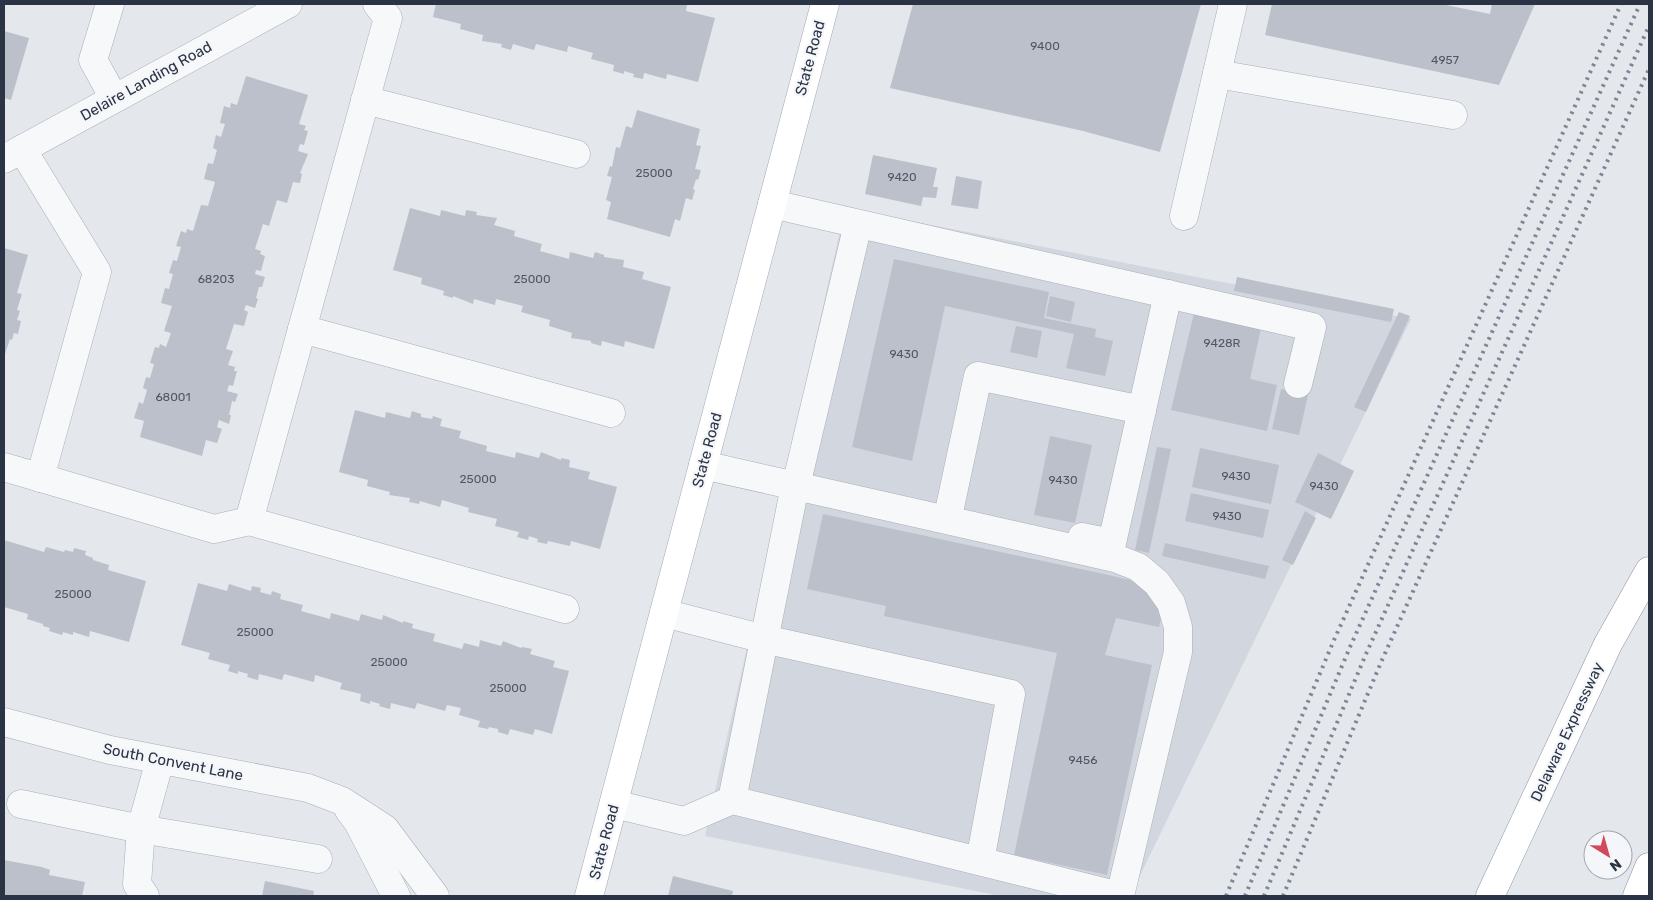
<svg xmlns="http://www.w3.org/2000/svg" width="1653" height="900" viewBox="0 0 1653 900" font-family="Rubik,sans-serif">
	<rect width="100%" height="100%" fill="#e4e7ec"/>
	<path fill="#d2d6de" d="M 845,208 L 1411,319 L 1130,896 L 1000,896 L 705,836 Z"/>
	<g fill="#bbc0ca">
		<path d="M 436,4 L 687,4 L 686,11 L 715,18 L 698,82 L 667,74 L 666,79 L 644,73 L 643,79 L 633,77 L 634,74 L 624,71 L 624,74 L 613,71 L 614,65 L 591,59 L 593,53 L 568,46 L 567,52 L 536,44 L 534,50 L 513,44 L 511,50 L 501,47 L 502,44 L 482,41 L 483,35 L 460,29 L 461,24 L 433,17 Z"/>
		<path d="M 913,4 L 1201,4 L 1160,152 L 1083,131 L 890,88 Z"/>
		<path d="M 1272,4 L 1441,4 L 1490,14 L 1492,4 L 1535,4 L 1499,85 L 1265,35 Z"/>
		<path d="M 4,31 L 29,38 L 11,100 L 4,98 Z"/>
		<path d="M 246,76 L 308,95 L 299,124 L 306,126 L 304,130 L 308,131 L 304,145 L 300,144 L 298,151 L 308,154 L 300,173 L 302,174 L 300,183 L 293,182 L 287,203 L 277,200 L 269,226 L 263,224 L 255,249 L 261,251 L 260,254 L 265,256 L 261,271 L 256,270 L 255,274 L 265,277 L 262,287 L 259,287 L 256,298 L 258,299 L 255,308 L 246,305 L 244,310 L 248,312 L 244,326 L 234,324 L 226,349 L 233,351 L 228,365 L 235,367 L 234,371 L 237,371 L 233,386 L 229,385 L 227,391 L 238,394 L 235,402 L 232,401 L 229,415 L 231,415 L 229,424 L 219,420 L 217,427 L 222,429 L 217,443 L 206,440 L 202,456 L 140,437 L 144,421 L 134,418 L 139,402 L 143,404 L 147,390 L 143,388 L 146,377 L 150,378 L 154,364 L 150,363 L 155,347 L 159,348 L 160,344 L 166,347 L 171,333 L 164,331 L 172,306 L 161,303 L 165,288 L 169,289 L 173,274 L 169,273 L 173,260 L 177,261 L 181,247 L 176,246 L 181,231 L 186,233 L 187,229 L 193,231 L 201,205 L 208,206 L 215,182 L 204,179 L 208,163 L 213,164 L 217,150 L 213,148 L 216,135 L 221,137 L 225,124 L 220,123 L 224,106 L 230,108 L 231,103 L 237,105 Z"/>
		<path d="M 637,110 L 700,129 L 696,145 L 701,146 L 695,169 L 701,170 L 698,180 L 696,179 L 693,189 L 695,190 L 692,200 L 686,198 L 680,221 L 675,219 L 670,237 L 607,219 L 611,202 L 606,200 L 612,177 L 607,176 L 610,166 L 612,167 L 616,147 L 620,148 L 626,126 L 632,128 Z"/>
		<path d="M 873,155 L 937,168 L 933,187 L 938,187 L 936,198 L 923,197 L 921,206 L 865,194 Z"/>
		<path d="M 956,176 L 982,181 L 978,209 L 951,205 Z"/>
		<path d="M 410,208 L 440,216 L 441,210 L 465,216 L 466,210 L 477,212 L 476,215 L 497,218 L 494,225 L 515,231 L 514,236 L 542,244 L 540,251 L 569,259 L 570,252 L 593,258 L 595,252 L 604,255 L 604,257 L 624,260 L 623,267 L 644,272 L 642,279 L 671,287 L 654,349 L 625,341 L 624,347 L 602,341 L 601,346 L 591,343 L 591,341 L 571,338 L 572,333 L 549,326 L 550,320 L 521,312 L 523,306 L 496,299 L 495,305 L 474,299 L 473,304 L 453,296 L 453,298 L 443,295 L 444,291 L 421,284 L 422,278 L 393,270 Z"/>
		<path d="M 4,248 L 28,255 L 17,293 L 22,294 L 17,310 L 20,311 L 17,320 L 21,321 L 18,334 L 14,333 L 12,340 L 10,339 L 4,357 Z"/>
		<path d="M 894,259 L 1049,292 L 1044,318 L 1096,329 L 1095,337 L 1113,341 L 1105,376 L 1066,368 L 1074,334 L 945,306 L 912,461 L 852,447 Z"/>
		<path d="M 1237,277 L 1394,309 L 1391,322 L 1234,291 Z"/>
		<path d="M 1050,296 L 1075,302 L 1071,322 L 1046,316 Z"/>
		<path d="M 1196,305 L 1263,319 L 1250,379 L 1277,385 L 1267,431 L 1171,410 Z"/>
		<path d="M 1399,312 L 1410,316 L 1366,412 L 1354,407 Z"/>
		<path d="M 1016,326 L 1042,331 L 1037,358 L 1010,352 Z"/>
		<path d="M 1281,389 L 1308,395 L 1299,435 L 1272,429 Z"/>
		<path d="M 355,410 L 385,418 L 386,412 L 410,418 L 412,411 L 421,414 L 421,417 L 432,419 L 433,416 L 442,419 L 440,426 L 461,431 L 459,438 L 487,446 L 486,451 L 515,458 L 516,452 L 539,458 L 541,452 L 561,460 L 561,458 L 570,460 L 569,467 L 590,472 L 588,479 L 617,487 L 600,549 L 571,541 L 570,546 L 548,541 L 547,544 L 537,542 L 538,539 L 529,536 L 528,540 L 517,537 L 519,532 L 495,526 L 497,519 L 468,512 L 469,508 L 442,500 L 440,507 L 420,501 L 419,504 L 409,502 L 410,498 L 389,495 L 390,492 L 367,486 L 368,480 L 339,472 Z"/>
		<path d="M 1050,436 L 1092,445 L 1075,523 L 1034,515 Z"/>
		<path d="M 1157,447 L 1171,449 L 1149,553 L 1135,550 Z"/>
		<path d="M 1200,448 L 1279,465 L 1271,504 L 1192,487 Z"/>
		<path d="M 1318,453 L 1354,471 L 1331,519 L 1295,502 Z"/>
		<path d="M 1191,493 L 1269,510 L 1263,538 L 1185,521 Z"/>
		<path d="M 1305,511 L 1316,518 L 1293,565 L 1282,560 Z"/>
		<path d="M 823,514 L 1104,574 L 1156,586 L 1164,606 L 1159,627 L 1116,618 L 1105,655 L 1152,665 L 1107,875 L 1014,855 L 1057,653 L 884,616 L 886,606 L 807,589 Z"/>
		<path d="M 4,540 L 44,552 L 46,547 L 64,552 L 65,550 L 73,552 L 74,548 L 86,551 L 85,555 L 93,558 L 93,560 L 109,565 L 108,570 L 146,581 L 129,642 L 90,631 L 89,637 L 73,632 L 73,635 L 63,632 L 62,635 L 49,631 L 50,628 L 43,626 L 43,624 L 27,619 L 28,614 L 4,607 Z"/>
		<path d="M 1165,543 L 1269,566 L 1265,579 L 1162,556 Z"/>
		<path d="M 198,583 L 227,591 L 229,584 L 251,591 L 252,586 L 261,588 L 260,592 L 271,595 L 272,591 L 281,594 L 280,599 L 303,605 L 301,611 L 330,619 L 331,613 L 359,621 L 361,614 L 382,620 L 383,615 L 403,623 L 403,621 L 413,624 L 412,628 L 435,634 L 433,641 L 462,649 L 464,643 L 479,647 L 480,640 L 501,646 L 503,641 L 521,648 L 522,647 L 532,649 L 530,654 L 555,661 L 553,667 L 569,671 L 552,734 L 535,729 L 533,735 L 510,729 L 508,735 L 498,732 L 498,729 L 489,727 L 488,729 L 478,727 L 480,721 L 459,715 L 461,708 L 447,705 L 445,711 L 417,703 L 415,709 L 391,703 L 390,709 L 379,706 L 380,704 L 370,701 L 370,704 L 360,701 L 361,694 L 340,689 L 342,683 L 315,675 L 314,682 L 284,674 L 282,680 L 259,674 L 258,680 L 247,677 L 248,674 L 238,671 L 238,674 L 228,671 L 230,665 L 208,659 L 210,653 L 181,645 Z"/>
		<path d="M 4,860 L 42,867 L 50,870 L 49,875 L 85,882 L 82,896 L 4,896 Z"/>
		<path d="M 673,876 L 733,891 L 732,896 L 668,896 Z"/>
		<path d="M 265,881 L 314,891 L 313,896 L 262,896 Z"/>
	</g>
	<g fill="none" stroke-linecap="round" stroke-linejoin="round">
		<g stroke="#a9aeb7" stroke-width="29">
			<g id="minor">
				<path d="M 110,4 L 93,60 L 114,98"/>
				<path d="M 377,4 L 388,18 L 249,521 L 565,609"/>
				<path d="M 1217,74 L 1453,115"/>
				<path d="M 365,100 L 576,154"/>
				<path d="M 22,149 L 97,272 L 40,478"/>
				<path d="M 4,159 L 288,4"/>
				<path d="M 772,204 L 1312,327 L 1298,384"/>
				<path d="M 1184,216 L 1233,4"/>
				<path d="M 302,329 L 611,413"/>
				<path d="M 4,467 L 214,529 L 249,521"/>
				<path d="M 799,473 L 858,224"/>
				<path d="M 950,507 L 978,376 L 1142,410"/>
				<path d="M 1082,537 L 1112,543 L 1168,294"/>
				<path d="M 664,613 L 764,639 L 1011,694 L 980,861"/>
				<path d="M 4,722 L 110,750 L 308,788 L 342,801 L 385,829 L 435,896"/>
				<path d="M 732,800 L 795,486"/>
				<path d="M 21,804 L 141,829 L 318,859"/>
				<path d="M 614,804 L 684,821 L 732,800 L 1120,896 L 1178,652 L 1178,627 L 1171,603 L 1157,583 L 1138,567 L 1115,558 L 703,465"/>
				<path d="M 349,810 L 358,822 L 396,896"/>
				<path d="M 145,896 L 137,884 L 141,829 L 160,760"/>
			</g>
		</g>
		<g stroke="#a3abb8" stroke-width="29">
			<path id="major" d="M 589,896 L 825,4"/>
		</g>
		<g stroke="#8b94a3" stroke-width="29">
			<g id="highway">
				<path d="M 1490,896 L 1608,644 L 1649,571"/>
				<path d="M 1637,896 L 1649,867"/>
			</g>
		</g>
		<use href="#minor" stroke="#f7f8fa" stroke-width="28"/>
		<use href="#major" stroke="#fff" stroke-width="28"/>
		<use href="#highway" stroke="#fff" stroke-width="28"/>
		<g stroke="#7d8696" stroke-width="4" stroke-dasharray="2.5 5" stroke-linecap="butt">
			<path d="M 1226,896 L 1334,640 L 1621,4"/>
			<path d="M 1245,896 L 1350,647 L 1640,4"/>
			<path d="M 1264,896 L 1366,654 L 1649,26"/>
			<path d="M 1283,896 L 1382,660 L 1649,69"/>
		</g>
	</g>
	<g text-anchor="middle" stroke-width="4.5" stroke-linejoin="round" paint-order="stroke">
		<g font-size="12" fill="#4f5766">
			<text x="1045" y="50">9400</text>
			<text x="1445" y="64">4957</text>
			<text x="654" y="177">25000</text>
			<text x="902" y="181">9420</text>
			<text x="216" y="283">68203</text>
			<text x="532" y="283">25000</text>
			<text x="1222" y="347">9428R</text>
			<text x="904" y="358">9430</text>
			<text x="173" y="401">68001</text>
			<text x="1236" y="480">9430</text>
			<text x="478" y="483">25000</text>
			<text x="1063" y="484">9430</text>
			<text x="1324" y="490">9430</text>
			<text x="1227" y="520">9430</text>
			<text x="73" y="598">25000</text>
			<text x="255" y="636">25000</text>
			<text x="389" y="666">25000</text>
			<text x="508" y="692">25000</text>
			<text x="1083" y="764">9456</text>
		</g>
		<g font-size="15" fill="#2b3445" stroke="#f4f6f9">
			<text transform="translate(810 58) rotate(-75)" y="5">State Road</text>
			<text transform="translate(146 81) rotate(-29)" y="5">Delaire Landing Road</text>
			<text transform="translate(707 450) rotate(-75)" y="5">State Road</text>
			<text transform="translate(1567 732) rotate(-65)" y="5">Delaware Expressway</text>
			<text transform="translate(173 762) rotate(11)" y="5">South Convent Lane</text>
			<text transform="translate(604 842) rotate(-75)" y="5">State Road</text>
		</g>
	</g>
	<rect width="1653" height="900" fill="none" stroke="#2b3445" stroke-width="10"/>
	<g transform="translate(1608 855) rotate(143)"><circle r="24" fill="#f4f6f9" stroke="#a4a8b1"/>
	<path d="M0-4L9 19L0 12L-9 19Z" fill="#d1495b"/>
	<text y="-8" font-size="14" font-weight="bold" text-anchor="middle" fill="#2b3445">N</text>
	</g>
</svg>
